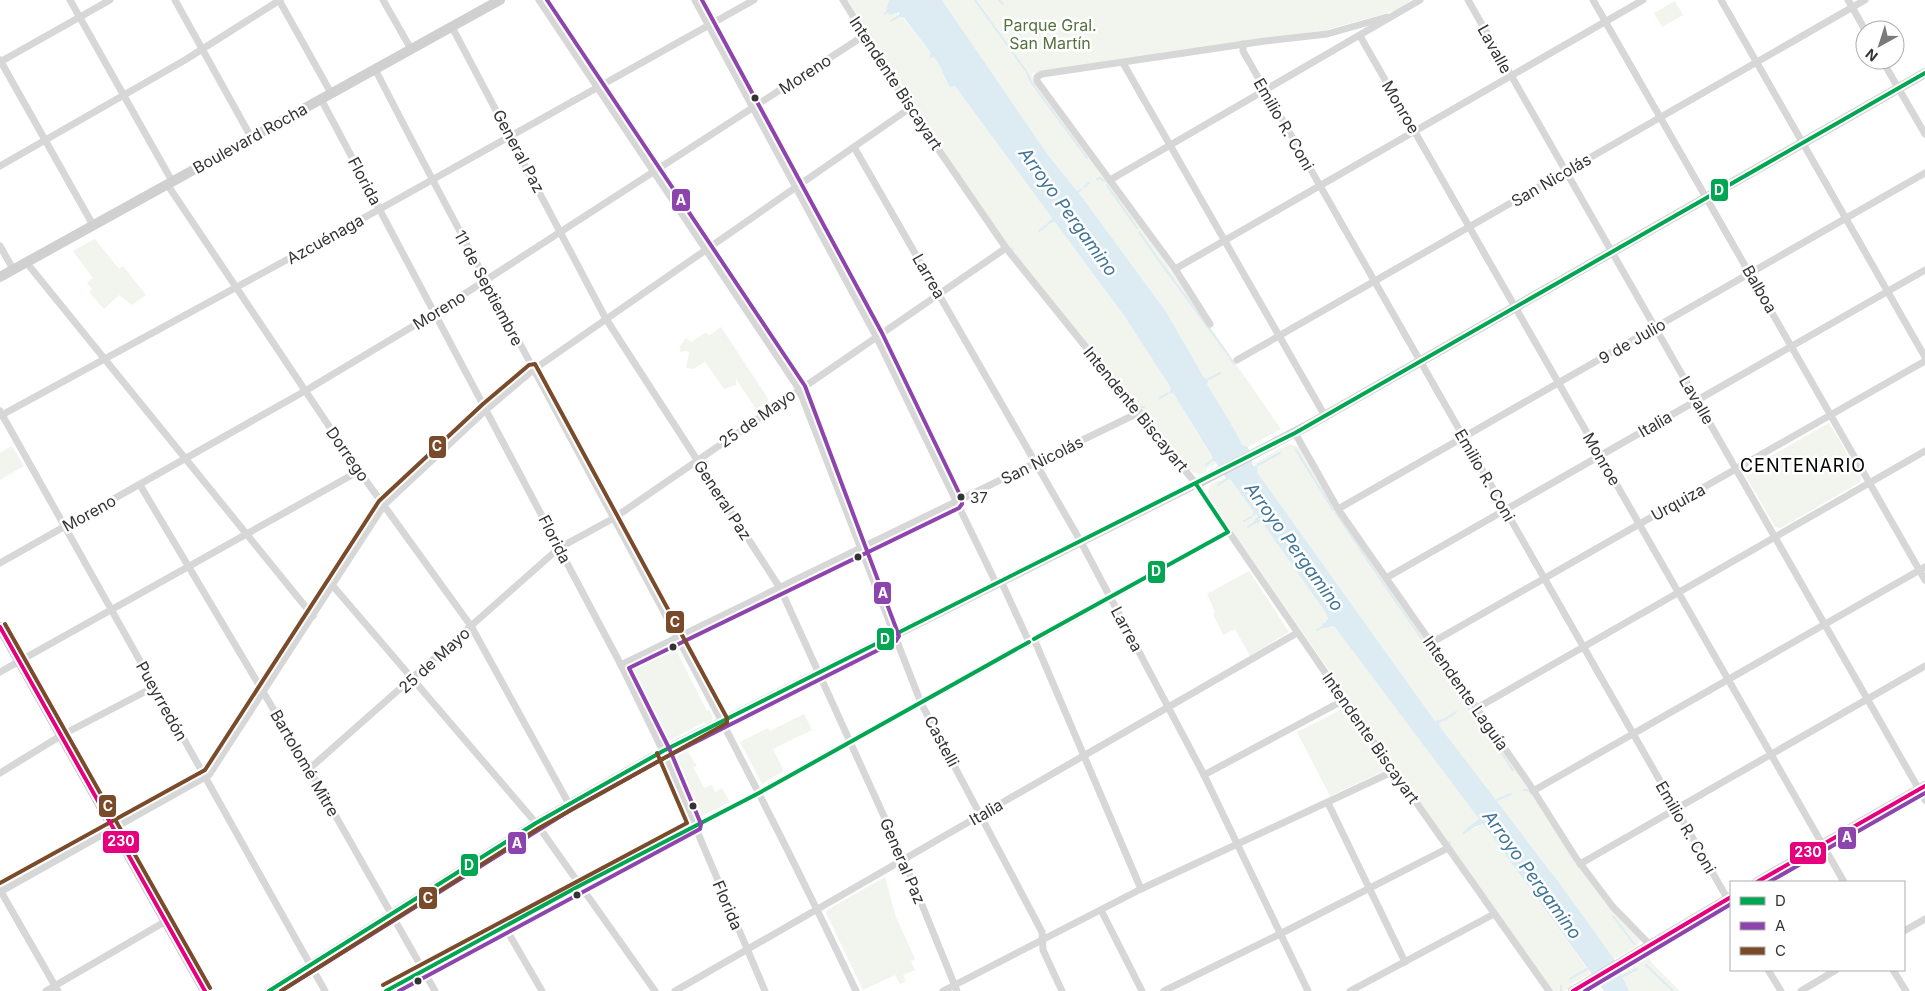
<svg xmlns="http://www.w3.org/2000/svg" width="1925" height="991" viewBox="0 0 1925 991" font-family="Inter,sans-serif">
	<rect width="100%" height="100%" fill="#fff"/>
	<g fill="#f1f5ed">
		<path d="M 848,0 L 889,0 L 887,9 L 898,12 L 899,17 L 903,18 L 931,53 L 930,57 L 934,57 C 942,67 942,76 950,87 L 955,86 L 1052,218 L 1047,225 L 1055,222 L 1125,317 L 1171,388 L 1168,394 L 1173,393 L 1175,396 L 1213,459 L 1209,462 L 1215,461 L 1217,463 L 1206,469 L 1207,471 L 1199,475 L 1188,469 L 1139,405 L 1072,326 L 1003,239 L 905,94 L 906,90 L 900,81 L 897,80 Z"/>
		<path d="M 942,0 L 1411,0 L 1397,10 L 1326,30 L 1031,74 L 1041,92 L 1140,226 L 1281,429 L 1248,447 L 1242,446 L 1237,434 L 1207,384 L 1209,379 L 1204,378 L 1167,313 L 1079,193 L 1083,187 L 1077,191 L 1048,155 Z"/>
		<path d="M 1675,1 L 1683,15 L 1662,27 L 1654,13 Z"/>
		<path d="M 95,239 L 119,269 L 123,266 L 146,295 L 132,305 L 119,295 L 104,309 L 89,292 L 92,289 L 87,283 L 93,278 L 73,251 Z"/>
		<path d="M 721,327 L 769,400 L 756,409 L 736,379 L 736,385 L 724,389 L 705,362 L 693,369 L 686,368 L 689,353 L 687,351 L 680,352 L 680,346 L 686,338 L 691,342 L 705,333 L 710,335 Z"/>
		<path d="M 1829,423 L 1861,477 L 1860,482 L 1781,528 L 1775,527 L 1745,475 L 1746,470 Z"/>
		<path d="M 1288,444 L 1299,447 L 1522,779 L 1573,860 L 1607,905 L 1640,940 L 1637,946 L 1614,959 L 1539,856 L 1496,802 L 1497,800 L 1494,800 L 1489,794 L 1440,727 L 1439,724 L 1442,721 L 1435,721 L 1257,472 L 1258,465 L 1253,464 Z"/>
		<path d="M 12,446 L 24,466 L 0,480 L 0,453 Z"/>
		<path d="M 1227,478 L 1230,479 L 1255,512 L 1251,518 L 1256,514 L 1258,517 L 1255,524 L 1261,522 L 1264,525 L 1326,613 L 1328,620 L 1324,622 L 1327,627 L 1334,626 L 1479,819 L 1467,828 L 1471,830 L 1483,824 L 1591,974 L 1571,984 L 1572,987 L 1564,991 L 1551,991 L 1209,497 L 1208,490 L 1212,483 Z"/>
		<path d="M 1249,571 L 1289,632 L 1250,656 L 1235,629 L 1223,635 L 1213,614 L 1215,612 L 1207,594 Z"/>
		<path d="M 671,643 L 677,646 L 679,650 L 677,652 L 707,711 L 710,710 L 713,718 L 711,722 L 705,724 L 704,722 L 665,743 L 659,739 L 662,737 L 628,668 L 668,648 L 667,645 Z"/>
		<path d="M 1344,708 L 1386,770 L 1330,796 L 1297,732 Z"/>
		<path d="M 804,714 L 812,730 L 773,749 L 784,771 L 762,784 L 740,742 L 768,728 L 770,731 Z"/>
		<path d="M 686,749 L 697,766 L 693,767 L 704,788 L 712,785 L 715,792 L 722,788 L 730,802 L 703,816 L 699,811 L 674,756 Z"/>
		<path d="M 885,877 L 896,917 L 915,959 L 911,961 L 915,970 L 903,975 L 906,981 L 900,984 L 895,975 L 863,990 L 826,913 L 827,910 Z"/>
		<path d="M 1647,954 L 1652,963 L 1680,991 L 1629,991 L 1619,970 Z"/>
	</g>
	<path fill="#ddebf3" d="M 889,0 L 942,0 L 1048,155 L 1077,191 L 1084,187 L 1079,193 L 1167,313 L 1204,378 L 1209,379 L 1207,384 L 1237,434 L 1242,445 L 1248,447 L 1253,466 L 1258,465 L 1257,472 L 1435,721 L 1444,719 L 1439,724 L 1440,727 L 1560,884 L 1614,959 L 1629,991 L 1604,991 L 1483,824 L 1477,826 L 1467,832 L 1467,828 L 1479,819 L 1334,626 L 1323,628 L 1322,625 L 1328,619 L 1326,613 L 1264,525 L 1261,522 L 1254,524 L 1253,522 L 1258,516 L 1256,514 L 1251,518 L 1254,512 L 1230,479 L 1227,480 L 1215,461 L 1209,462 L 1213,458 L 1175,396 L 1173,393 L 1169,394 L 1171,388 L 1125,317 L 1055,222 L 1046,225 L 1052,218 L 955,86 L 950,87 C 943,76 942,67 934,57 L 929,58 L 931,53 L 904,18 L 899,17 L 899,12 L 890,15 L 886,11 Z"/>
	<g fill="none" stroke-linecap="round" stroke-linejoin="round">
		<g stroke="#ddebf3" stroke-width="2">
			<path d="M 975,0 L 1026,71"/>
			<path d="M 999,0 L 1003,4"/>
			<path d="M 885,14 L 887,12"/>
			<path d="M 891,21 L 899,16"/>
			<path d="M 866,30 L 868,29"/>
			<path d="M 870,36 L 871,35"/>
			<path d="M 1027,73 L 1031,82 L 1087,158"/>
			<path d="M 1097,179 L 1100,178 L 1104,181"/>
			<path d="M 1107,185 L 1137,228"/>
			<path d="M 1084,187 L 1089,183"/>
			<path d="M 1039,231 L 1047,225"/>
			<path d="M 1139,232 L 1168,273"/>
			<path d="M 1012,249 L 1013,248"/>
			<path d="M 1169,274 L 1229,356"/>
			<path d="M 1230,358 L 1234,364"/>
			<path d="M 1209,379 L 1220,373"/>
			<path d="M 1160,398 L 1168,393"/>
			<path d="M 1141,407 L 1144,407"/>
			<path d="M 1145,412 L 1147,412"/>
			<path d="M 1296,450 L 1319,487"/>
			<path d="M 1206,465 L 1210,462"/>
			<path d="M 1258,465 L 1280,453"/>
			<path d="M 1218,485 L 1227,479"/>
			<path d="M 1320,488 L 1333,510"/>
			<path d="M 1336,513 L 1381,580"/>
			<path d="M 1244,521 L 1251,517"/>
			<path d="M 1248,527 L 1254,523"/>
			<path d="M 1382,581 L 1426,645"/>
			<path d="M 1317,630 L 1322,627"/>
			<path d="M 1428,647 L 1461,695"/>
			<path d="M 1467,706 L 1480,721"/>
			<path d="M 1444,720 L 1456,712"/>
			<path d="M 1482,724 L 1513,770"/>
			<path d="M 1524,790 L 1529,790"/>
			<path d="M 1497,800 L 1511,794"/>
			<path d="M 1464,833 L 1466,831"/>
			<path d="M 1449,843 L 1450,842"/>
			<path d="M 1613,916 L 1634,944"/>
			<path d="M 1646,965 L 1673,991"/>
			<path d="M 1623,976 L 1637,969"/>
			<path d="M 1570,979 L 1587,969"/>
			<path d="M 1561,991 L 1561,986"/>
		</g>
		<g stroke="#d7d7d7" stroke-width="7">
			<path d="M 70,0 L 172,181"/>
			<path d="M 175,0 L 251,137"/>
			<path d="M 279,0 L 331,93"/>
			<path d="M 383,0 L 411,49"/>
			<path d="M 539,0 L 799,389 L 921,703 L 1042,932 L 1043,950 L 1062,991"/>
			<path d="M 695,0 L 876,336 L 996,583"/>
			<path d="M 843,0 L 910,108 L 1006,248 L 1196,484 L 1344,700 L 1549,991"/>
			<path d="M 1468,0 L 1925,800"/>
			<path d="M 1593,0 L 1925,580"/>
			<path d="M 1721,0 L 1925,357"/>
			<path d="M 1848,0 L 1865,30"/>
			<path d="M 452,27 L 606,319 L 780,588 L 903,858 L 957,991"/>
			<path d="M 1360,36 L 1844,882"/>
			<path d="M 1243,44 L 1243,51 L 1731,905"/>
			<path d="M 0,60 L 93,225"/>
			<path d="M 1882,60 L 1925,134"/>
			<path d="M 0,62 L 110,0"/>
			<path d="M 1123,63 L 1325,416"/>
			<path d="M 375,69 C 533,378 708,677 856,991"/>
			<path d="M 321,99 L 621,665 L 663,751 L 765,991"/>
			<path d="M 854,147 L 1081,542 L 1204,775 L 1308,991"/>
			<path d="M 0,166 L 185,60 L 280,0"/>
			<path d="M 1110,180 L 1420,0"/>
			<path d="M 167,184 L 359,471 L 471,626 L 569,804"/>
			<path d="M 0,246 L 13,269"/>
			<path d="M 26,262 L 313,616"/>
			<path d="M 1175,269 L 1643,0"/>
			<path d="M 1210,324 L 1175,269 L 1037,81 L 1037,77 L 1042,74 L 1265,41 L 1327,34 L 1387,17"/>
			<path d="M 1237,360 L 1865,0"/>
			<path d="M 0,411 L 325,991"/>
			<path d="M 0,416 L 380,209 L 754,0"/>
			<path d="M 1295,433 L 1338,509 L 1528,782 L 1576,858 L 1613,907 L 1650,945"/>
			<path d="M 140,485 L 309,769 L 435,991"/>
			<path d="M 1338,509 L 1925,173"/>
			<path d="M 0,563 L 305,391 L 435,313 L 865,35"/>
			<path d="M 1386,578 L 1925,270"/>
			<path d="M 1001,581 L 1029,642"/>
			<path d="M 333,586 L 536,823 L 655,991"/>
			<path d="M 1034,639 L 1141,889"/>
			<path d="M 1431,643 L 1925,361"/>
			<path d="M 621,665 L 1140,412"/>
			<path d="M 0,672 L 359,471"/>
			<path d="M 1477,708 L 1925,451"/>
			<path d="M 309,769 L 559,548 L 614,518 L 1006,248"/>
			<path d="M 0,773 L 62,735 L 154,687"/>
			<path d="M 1204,775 L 1344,700"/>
			<path d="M 1533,791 L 1925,567"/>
			<path d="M 1328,803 L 1405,962"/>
			<path d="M 1580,864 L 1925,666"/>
			<path d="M 0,890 L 58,991"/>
			<path d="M 0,892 L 209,775 L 384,505 L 487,409 L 533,370 L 910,108"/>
			<path d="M 1101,910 L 1142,991"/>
			<path d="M 505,927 L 542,991"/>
			<path d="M 1904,931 L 1925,919"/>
			<path d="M 1768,970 L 1781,991"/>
			<path d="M 1893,970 L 1906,991"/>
			<path d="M 46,991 L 166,921"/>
			<path d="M 386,991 L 579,886 L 759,793 L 1228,532"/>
			<path d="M 675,991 L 1297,633"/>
			<path d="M 943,991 L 1141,889 L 1394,771"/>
			<path d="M 1164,991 L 1280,934 L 1448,848"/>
			<path d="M 1350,991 L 1494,914"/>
			<path d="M 1801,991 L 1836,970"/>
		</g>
		<path stroke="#d7d7d7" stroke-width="9" d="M 269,991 L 536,823 L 663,751 L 1196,484"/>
		<g stroke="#d0d0d0" stroke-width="10">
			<path d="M 0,277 L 500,0"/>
			<path d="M 1196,484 L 1307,426 L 1925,73"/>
			<path d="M 1757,882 L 1925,786"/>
			<path d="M 1573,991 L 1731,897"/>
		</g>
		<path stroke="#cacaca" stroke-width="10" d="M 0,627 L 205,991"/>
		<g stroke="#fff" stroke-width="8">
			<g id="bus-1">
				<path d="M 1034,639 L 1228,532 L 1196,484"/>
				<path d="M 269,991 L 536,823 L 663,751 L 1295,433 L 1925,73"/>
				<path d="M 386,991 L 579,886 L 759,793 L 1029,642"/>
			</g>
		</g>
		<g stroke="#fff" stroke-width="8">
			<g id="bus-2">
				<path d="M 1769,882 L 1925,793"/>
				<path d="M 281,991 L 572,809 L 666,757 L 896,641 L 899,636 L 805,386 L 547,0"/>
				<path d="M 399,991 L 700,829 L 701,824 L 669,748 L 629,668 L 959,508 L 962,504 L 962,499 L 882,333 L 702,0"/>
				<path d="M 1585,991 L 1731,904"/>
			</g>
		</g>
		<g stroke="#fff" stroke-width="8">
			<g id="bus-3">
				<path d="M 5,624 L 210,988"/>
				<path d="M 0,883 L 205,770 L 379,501 L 483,404 L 529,365 L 535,364 L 727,718 L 727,723 L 539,828 L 281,991"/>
				<path d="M 383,985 L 687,823 L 657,753"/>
			</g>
		</g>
		<g stroke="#fff" stroke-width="8">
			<g id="bus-4">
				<path d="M 0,627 L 205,991"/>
				<path d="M 1757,882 L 1925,786"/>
				<path d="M 1573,991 L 1731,897"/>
			</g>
		</g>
		<use href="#bus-1" stroke="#00a651" stroke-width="4"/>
		<use href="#bus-2" stroke="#8e44ad" stroke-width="4"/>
		<use href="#bus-3" stroke="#7a4b2a" stroke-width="4"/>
		<use href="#bus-4" stroke="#e5007d" stroke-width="4"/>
	</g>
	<g fill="#333" stroke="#fff" stroke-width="2">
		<circle cx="755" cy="98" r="4.5"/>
		<circle cx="961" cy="497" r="4.5"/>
		<circle cx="858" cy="557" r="4.5"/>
		<circle cx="673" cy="647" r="4.5"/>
		<circle cx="693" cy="806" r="4.5"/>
		<circle cx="577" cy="895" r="4.5"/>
		<circle cx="418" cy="981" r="4.5"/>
	</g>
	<g text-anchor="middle" stroke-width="5" stroke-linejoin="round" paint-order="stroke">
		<g font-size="15" fill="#333" stroke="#fff" text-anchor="start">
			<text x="970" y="503">37</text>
		</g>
		<g font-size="16" fill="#56703f" stroke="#fff">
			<text x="1050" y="31">Parque Gral.<tspan x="1050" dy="18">San Martín</tspan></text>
		</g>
		<g font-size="16" fill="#333" stroke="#fff">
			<text transform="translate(1495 49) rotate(61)" y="6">Lavalle</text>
			<text transform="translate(805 74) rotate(-33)" y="6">Moreno</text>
			<text transform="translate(896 83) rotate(57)" y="6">Intendente Biscayart</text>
			<text transform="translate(1401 107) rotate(60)" y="6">Monroe</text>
			<text transform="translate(1284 124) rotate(60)" y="6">Emilio R. Coni</text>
			<text transform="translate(250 138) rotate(-29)" y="6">Boulevard Rocha</text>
			<text transform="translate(519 151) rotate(62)" y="6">General Paz</text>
			<text transform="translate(1551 180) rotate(-30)" y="6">San Nicolás</text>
			<text transform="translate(365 181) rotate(62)" y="6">Florida</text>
			<text transform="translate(325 239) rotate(-29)" y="6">Azcuénaga</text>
			<text transform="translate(929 276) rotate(60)" y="6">Larrea</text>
			<text transform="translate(489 288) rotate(62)" y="6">11 de Septiembre</text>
			<text transform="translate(1760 289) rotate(60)" y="6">Balboa</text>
			<text transform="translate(439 310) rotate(-32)" y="6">Moreno</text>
			<text transform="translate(1632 341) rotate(-30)" y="6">9 de Julio</text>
			<text transform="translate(1697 400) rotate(60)" y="6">Lavalle</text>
			<text transform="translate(1136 409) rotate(51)" y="6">Intendente Biscayart</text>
			<text transform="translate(757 418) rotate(-35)" y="6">25 de Mayo</text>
			<text transform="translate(1655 424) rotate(-30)" y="6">Italia</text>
			<text transform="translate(348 454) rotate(55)" y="6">Dorrego</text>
			<text transform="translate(1602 459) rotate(60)" y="6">Monroe</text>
			<text transform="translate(1042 460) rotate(-26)" y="6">San Nicolás</text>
			<text transform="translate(1485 475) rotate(60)" y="6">Emilio R. Coni</text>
			<text transform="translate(723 500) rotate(57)" y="6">General Paz</text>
			<text transform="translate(1678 502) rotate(-29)" y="6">Urquiza</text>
			<text transform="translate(89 513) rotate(-29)" y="6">Moreno</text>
			<text transform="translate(555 539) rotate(63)" y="6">Florida</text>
			<text transform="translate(1127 629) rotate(62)" y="6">Larrea</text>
			<text transform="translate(434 660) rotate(-42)" y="6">25 de Mayo</text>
			<text transform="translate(1466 693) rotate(55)" y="6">Intendente Laguía</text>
			<text transform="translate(162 701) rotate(61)" y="6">Pueyrredón</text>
			<text transform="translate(1371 738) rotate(55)" y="6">Intendente Biscayart</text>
			<text transform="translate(942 741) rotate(62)" y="6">Castelli</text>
			<text transform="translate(305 763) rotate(60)" y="6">Bartolomé Mitre</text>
			<text transform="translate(986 812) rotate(-30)" y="6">Italia</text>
			<text transform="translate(1686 827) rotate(60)" y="6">Emilio R. Coni</text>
			<text transform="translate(903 861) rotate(67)" y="6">General Paz</text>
			<text transform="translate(728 905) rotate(67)" y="6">Florida</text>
		</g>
		<g font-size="18" font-style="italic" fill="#3f7597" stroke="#fff">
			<text transform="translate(1068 212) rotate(54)" y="6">Arroyo Pergamino</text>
			<text transform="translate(1294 547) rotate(54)" y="6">Arroyo Pergamino</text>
			<text transform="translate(1532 875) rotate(54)" y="6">Arroyo Pergamino</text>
		</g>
		<g font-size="18" letter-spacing="1" fill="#000" stroke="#fff">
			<text x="1803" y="472">CENTENARIO</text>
		</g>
	</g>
	<g stroke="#fff" stroke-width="2">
		<rect x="1710" y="178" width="19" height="24" rx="5" fill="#00a651"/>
		<rect x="671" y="188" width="20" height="24" rx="5" fill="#8e44ad"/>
		<rect x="428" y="435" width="19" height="24" rx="5" fill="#7a4b2a"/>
		<rect x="1147" y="560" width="19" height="24" rx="5" fill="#00a651"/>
		<rect x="873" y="581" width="19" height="24" rx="5" fill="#8e44ad"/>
		<rect x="665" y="610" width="20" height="24" rx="5" fill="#7a4b2a"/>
		<rect x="876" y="627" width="19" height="24" rx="5" fill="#00a651"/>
		<rect x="98" y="794" width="19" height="24" rx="5" fill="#7a4b2a"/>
		<rect x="1837" y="826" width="20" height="24" rx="5" fill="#8e44ad"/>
		<rect x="102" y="830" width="38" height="24" rx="5" fill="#e5007d"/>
		<rect x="507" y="831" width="20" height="24" rx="5" fill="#8e44ad"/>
		<rect x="1789" y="841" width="38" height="24" rx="5" fill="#e5007d"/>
		<rect x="460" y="853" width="19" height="24" rx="5" fill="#00a651"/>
		<rect x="418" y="886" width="20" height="24" rx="5" fill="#7a4b2a"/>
	</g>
	<g font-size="14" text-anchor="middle" font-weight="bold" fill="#fff">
		<text x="1719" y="195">D</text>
		<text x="681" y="205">A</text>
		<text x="437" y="451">C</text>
		<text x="1156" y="576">D</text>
		<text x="883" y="598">A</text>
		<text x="675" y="627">C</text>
		<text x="885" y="644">D</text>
		<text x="108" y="811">C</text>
		<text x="1847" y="842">A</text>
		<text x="121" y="846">230</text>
		<text x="517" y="848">A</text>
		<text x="1808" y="857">230</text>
		<text x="469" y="870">D</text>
		<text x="428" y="903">C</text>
	</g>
	<rect x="1730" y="881" width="175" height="90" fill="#ffffff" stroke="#adadad"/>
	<rect x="1740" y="897" width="25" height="8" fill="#00a651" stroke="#adadad"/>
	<text x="1775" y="906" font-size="15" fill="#333333">D</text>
	<rect x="1740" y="922" width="25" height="8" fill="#8e44ad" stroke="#adadad"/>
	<text x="1775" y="931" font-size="15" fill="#333333">A</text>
	<rect x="1740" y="947" width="25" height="8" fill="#7a4b2a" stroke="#adadad"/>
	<text x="1775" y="956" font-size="15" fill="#333333">C</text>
	<g transform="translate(1880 45) rotate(219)"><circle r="24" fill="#ffffff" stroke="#adadad"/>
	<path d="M0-4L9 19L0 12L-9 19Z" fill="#7a7a7a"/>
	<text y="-8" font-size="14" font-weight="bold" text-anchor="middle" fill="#333333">N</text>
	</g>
</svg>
